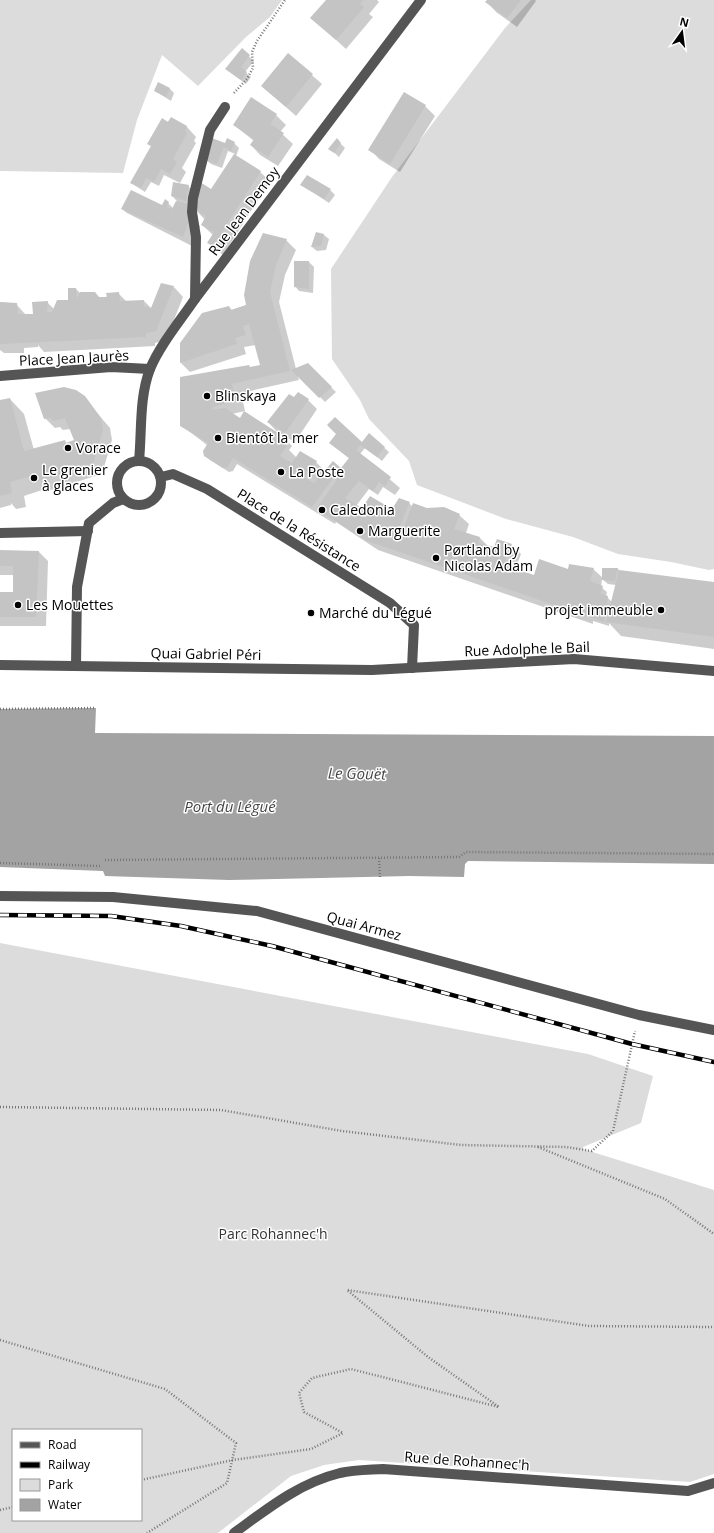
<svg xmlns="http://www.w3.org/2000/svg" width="714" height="1533" viewBox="0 0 714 1533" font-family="'Open Sans',sans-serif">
	<rect width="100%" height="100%" fill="#fff"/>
	<g fill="#dcdcdc" fill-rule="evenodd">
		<path d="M 0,0 L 282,0 L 270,17 L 246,37 L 198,86 L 162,55 L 137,120 L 123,173 L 0,171 Z"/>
		<path d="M 531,0 L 714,0 L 714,569 L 709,570 L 671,562 L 618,554 L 573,537 L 506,519 L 417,485 L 409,461 L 369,419 L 360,400 L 332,359 L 331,269 L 392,177 L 505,28 Z"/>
		<path d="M 0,943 L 588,1054 L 653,1076 L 641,1123 L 583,1147 L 583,1149 L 714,1190 L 714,1474 L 690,1482 L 359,1460 L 324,1465 L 291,1476 L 218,1533 L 0,1533 ZM 13,1430 L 141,1430 L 141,1520 L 13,1520 Z"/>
	</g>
	<path fill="#a3a3a3" d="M 96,708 L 95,733 L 714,736 L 714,864 L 468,861 L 465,864 L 464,877 L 409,876 L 229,880 L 105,876 L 103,871 L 0,867 L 0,709 Z"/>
	<g fill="#0003" fill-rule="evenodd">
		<path d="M 327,0 L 377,0 L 379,2 L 369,14 L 373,17 L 346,49 L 312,18 Z"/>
		<path d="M 488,0 L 535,0 L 536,1 L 517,27 L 496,12 L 487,2 Z"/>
		<path d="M 242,50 L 254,61 L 245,72 L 251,77 L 246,84 L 231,73 Z"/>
		<path d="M 288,54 L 322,84 L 296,116 L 262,86 Z"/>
		<path d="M 158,83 L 170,89 L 174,93 L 171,101 L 155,91 Z"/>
		<path d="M 425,106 L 435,116 L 400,172 L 379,159 L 370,149 Z"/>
		<path d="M 276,115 L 286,125 L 280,132 L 293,144 L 278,166 L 260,155 L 251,145 L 254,141 L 234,125 Z"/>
		<path d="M 171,118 L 187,127 L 196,137 L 194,141 L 196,143 L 182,168 L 186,172 L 180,183 L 164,175 L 159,186 L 151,182 L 145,192 L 131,183 L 152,147 L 149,144 Z"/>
		<path d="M 337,140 L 345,148 L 339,157 L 330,149 Z"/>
		<path d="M 234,143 L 239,148 L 236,156 L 260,172 L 270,181 L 223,255 L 209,243 L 213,235 L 202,225 L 205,220 L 196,210 L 211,191 L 235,154 L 228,151 L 222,168 L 211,164 L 206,160 L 225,145 Z"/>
		<path d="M 302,185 L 330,190 L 335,195 L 329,203 Z"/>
		<path d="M 188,186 L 193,191 L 196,223 L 200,226 L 192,246 L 127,213 L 122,209 L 163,206 L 168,203 L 173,208 L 177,201 L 172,196 Z"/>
		<path d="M 316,233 L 324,235 L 329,239 L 326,250 L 317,251 L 312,247 Z"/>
		<path d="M 286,240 L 296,250 L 285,275 L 279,302 L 296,369 L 307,364 L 336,392 L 325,402 L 297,374 L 299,380 L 241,393 L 245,411 L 232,414 L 241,420 L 279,434 L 268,422 L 294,399 L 308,400 L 317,409 L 295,442 L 280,434 L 292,446 L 289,450 L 296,457 L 316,462 L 325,471 L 342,469 L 350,459 L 335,447 L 362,443 L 369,434 L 389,452 L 382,461 L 365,448 L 360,454 L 400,488 L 395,495 L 383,487 L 378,495 L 369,489 L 356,506 L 361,509 L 393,510 L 409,503 L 412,506 L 459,515 L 469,524 L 466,533 L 480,538 L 489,547 L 494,549 L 511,545 L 521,554 L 515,570 L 535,576 L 593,569 L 603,578 L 618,569 L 620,571 L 714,584 L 714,649 L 621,636 L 609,623 L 609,626 L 593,621 L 593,624 L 378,550 L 336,522 L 335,524 L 237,464 L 233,471 L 229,472 L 210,460 L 205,455 L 207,445 L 181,425 L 251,368 L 261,366 L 256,345 L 244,347 L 246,354 L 190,372 L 181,363 L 229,307 L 232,310 L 247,305 ZM 602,579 L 608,584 L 616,585 L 612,602 L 606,596 L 607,592 L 601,587 Z"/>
		<path d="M 309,262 L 314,267 L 313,293 L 299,291 L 295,286 Z"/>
		<path d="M 174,287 L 183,297 L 166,340 L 155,343 L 155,346 L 44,352 L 38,345 L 38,347 L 24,348 L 24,353 L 4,353 L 0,350 L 0,302 L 16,304 L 26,315 L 34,315 L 47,302 L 54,309 L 69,301 L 76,289 L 81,294 L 100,298 L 119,294 L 127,302 L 144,301 L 152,309 Z"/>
		<path d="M 80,393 L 110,428 L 112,440 L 102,474 L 44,492 L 42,490 L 24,496 L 26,507 L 16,509 L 11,503 L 11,505 L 0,508 L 0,401 L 10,399 L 24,414 L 34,450 L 65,442 L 67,443 L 75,441 L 70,429 L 63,430 L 60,427 L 55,428 L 45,418 Z"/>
		<path d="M 0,551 L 39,552 L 48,561 L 46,626 L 0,626 L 0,592 L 14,593 L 14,575 L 0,575 Z"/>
	</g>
	<g fill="#c4c4c4">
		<path d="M 326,0 L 363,0 L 360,4 L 364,7 L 336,40 L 310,18 Z"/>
		<path d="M 487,0 L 521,0 L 507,18 L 485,2 Z"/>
		<path d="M 242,48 L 250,55 L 241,67 L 247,72 L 241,80 L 225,69 Z"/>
		<path d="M 288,53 L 313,74 L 286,107 L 261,86 Z"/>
		<path d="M 158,82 L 170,88 L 166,97 L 154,91 Z"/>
		<path d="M 404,92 L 426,105 L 390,164 L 368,150 Z"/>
		<path d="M 251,97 L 277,114 L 270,124 L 284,133 L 268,157 L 250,145 L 254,139 L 233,125 Z"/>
		<path d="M 171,117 L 187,126 L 185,131 L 187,133 L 173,159 L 177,162 L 170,174 L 161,169 L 154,182 L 146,178 L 141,188 L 130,183 L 151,146 L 147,144 L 162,118 L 168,122 Z"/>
		<path d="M 212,138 L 225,143 L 227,138 L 235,142 L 231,151 L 224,147 L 217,164 L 205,160 Z"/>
		<path d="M 337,138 L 341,143 L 334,153 L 328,149 Z"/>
		<path d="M 234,154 L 261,171 L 213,246 L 207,243 L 214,232 L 201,225 L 206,216 L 195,210 L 200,182 L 211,189 Z"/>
		<path d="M 307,175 L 331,189 L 324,199 L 300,185 Z"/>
		<path d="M 173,182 L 189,185 L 186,201 L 171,196 Z"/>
		<path d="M 131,190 L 162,205 L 165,199 L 169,202 L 167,207 L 172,209 L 176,201 L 188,204 L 187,214 L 191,216 L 183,237 L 121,209 Z"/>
		<path d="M 316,232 L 324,234 L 321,246 L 311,247 Z"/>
		<path d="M 263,233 L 287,239 L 276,265 L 270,292 L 290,371 L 232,384 L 236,401 L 213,407 L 211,410 L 225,408 L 240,418 L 244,411 L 283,436 L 279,441 L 287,446 L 280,456 L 292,463 L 300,451 L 317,461 L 305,478 L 314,483 L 333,461 L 341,468 L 349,458 L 329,443 L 336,434 L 327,425 L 335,417 L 362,442 L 369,433 L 385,447 L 377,457 L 360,445 L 356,450 L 391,477 L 385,486 L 379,482 L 373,491 L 359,481 L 345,498 L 362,508 L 370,496 L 392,509 L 399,498 L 410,502 L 400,526 L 404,527 L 413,503 L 427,508 L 444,507 L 460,514 L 454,529 L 480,537 L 478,543 L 494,547 L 497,539 L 512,544 L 503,565 L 534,575 L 539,559 L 568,569 L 569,564 L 594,568 L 590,581 L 603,586 L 601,594 L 608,596 L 604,622 L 367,541 L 316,509 L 337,480 L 334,477 L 312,507 L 233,458 L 228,467 L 223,468 L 204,456 L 203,451 L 208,443 L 180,426 L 180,377 L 249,365 L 250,367 L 260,365 L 249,324 L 243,326 L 246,335 L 235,338 L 237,344 L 180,363 L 180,343 L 202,313 L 229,306 L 231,310 L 246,305 L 244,295 L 250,261 Z"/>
		<path d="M 294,261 L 309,261 L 309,289 L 294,287 Z"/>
		<path d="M 161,283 L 174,286 L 156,331 L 146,333 L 146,337 L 0,344 L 0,302 L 17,303 L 18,314 L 33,314 L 32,302 L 48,301 L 47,312 L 52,312 L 57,300 L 68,300 L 68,288 L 76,288 L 77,299 L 80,292 L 95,292 L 99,297 L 107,297 L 106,293 L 119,292 L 120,301 L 144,300 L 144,306 L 151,308 Z"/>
		<path d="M 308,363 L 332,387 L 319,398 L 291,370 Z"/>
		<path d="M 64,387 L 76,390 L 85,396 L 101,418 L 103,430 L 93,464 L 33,483 L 31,476 L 10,482 L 12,493 L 0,496 L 0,400 L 10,398 L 24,451 L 65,440 L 66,443 L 74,440 L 65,418 L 53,421 L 51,418 L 44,419 L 35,393 Z"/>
		<path d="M 298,392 L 309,399 L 285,433 L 267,422 L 289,394 L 294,397 Z"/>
		<path d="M 0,550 L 39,551 L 36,617 L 0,617 L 0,592 L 13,592 L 13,566 L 0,566 Z"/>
		<path d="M 602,568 L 618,568 L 615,581 L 602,580 Z"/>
		<path d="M 619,570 L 714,582 L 714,637 L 606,622 Z"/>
	</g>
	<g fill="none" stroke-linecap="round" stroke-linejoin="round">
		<g stroke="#777" stroke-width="2.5" stroke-dasharray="1 2" stroke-linecap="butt">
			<path d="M 234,93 L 247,79 L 253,68 L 252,52 L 257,41 L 285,0"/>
			<path d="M 0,709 L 96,708"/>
			<path d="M 379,858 L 380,877"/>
			<path d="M 105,860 L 459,857 L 466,852 L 714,854"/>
			<path d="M 0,863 L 100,866"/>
			<path d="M 0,1107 L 221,1110 L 342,1131 L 461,1145 L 566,1147 L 592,1151 L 613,1131 L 635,1031"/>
			<path d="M 538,1147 L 665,1199 L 714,1234"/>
			<path d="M 0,1340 L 165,1389 L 236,1443 L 227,1483 L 147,1533"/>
			<path d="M 141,1480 L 233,1460 L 311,1449 L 343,1433 L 304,1412 L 299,1393 L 312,1378 L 351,1369 L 499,1407 L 428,1357 L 347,1290 L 589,1326 L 714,1327"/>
			<path d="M 0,1510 L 13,1507"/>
		</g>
		<g stroke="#555" stroke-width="10">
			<path d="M 195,299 L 196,237 L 192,212 L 193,198 L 210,130 L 225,107"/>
			<path d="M 0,376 L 111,367 L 150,369"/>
			<circle cx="139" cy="483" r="22"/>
			<path d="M 139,461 C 142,430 139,398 150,369 C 160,345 180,321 195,299 L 421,0"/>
			<path d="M 161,477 L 173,474 L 207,489 L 390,603 L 414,625 L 412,668"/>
			<path d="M 0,533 L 88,531"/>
			<path d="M 0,665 L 372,670 L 574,659 L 714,671"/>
			<path d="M 76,666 L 77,587 L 89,523 L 113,503 L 123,499"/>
			<path d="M 0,896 L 113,897 L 257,911 L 639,1015 L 714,1030"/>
			<path d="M 234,1533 C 267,1509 299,1483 340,1473 C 354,1470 368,1470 383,1469 L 688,1491 L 714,1483"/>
		</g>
		<g stroke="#000" stroke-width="4.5">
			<path id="rail" d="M 0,915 L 111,916 L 181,926 L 272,946 L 632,1044 L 714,1062"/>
		</g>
		<use href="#rail" stroke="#fff" stroke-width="3" stroke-dasharray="9" stroke-linecap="butt"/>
	</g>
	<g fill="#000" stroke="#fff" stroke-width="1.5">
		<circle cx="207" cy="396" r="4"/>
		<circle cx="218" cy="438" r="4"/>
		<circle cx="68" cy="448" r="4"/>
		<circle cx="281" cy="472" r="4"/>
		<circle cx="34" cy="478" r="4"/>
		<circle cx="322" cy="510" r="4"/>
		<circle cx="360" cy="531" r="4"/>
		<circle cx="436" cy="558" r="4"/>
		<circle cx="18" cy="605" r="4"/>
		<circle cx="661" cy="610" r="4"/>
		<circle cx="311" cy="613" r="4"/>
	</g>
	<g text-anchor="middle" stroke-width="3" stroke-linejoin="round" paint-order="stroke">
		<g font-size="14" fill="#000" stroke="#fff">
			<text transform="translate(244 211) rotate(-53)" y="5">Rue Jean Demoy</text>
			<text transform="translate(74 358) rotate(-3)" y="5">Place Jean Jaurès</text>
			<text transform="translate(299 530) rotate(32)" y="5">Place de la Résistance</text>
			<text transform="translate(527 649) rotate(-2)" y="5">Rue Adolphe le Bail</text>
			<text transform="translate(206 654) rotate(1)" y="5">Quai Gabriel Péri</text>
			<text transform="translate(364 926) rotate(15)" y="5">Quai Armez</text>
			<text transform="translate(467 1461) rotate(4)" y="5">Rue de Rohannec'h</text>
		</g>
		<g font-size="14" fill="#000" stroke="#fff" text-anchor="start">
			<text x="215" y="401">Blinskaya</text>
			<text x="226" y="443">Bientôt la mer</text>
			<text x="76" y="453">Vorace</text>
			<text x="42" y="475">Le grenier<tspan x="42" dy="16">à glaces</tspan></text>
			<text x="289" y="477">La Poste</text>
			<text x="330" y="515">Caledonia</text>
			<text x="368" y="536">Marguerite</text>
			<text x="444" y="555">Pørtland by<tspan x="444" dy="16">Nicolas Adam</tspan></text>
			<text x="26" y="610">Les Mouettes</text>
			<text x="653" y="615" text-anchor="end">projet immeuble</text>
			<text x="319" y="618">Marché du Légué</text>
		</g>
		<g font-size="14" fill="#333" stroke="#fff">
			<text x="273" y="1239">Parc Rohannec'h</text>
		</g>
		<g font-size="15" font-style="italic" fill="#444" stroke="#fff">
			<text transform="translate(357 774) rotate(1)" y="5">Le Gouët</text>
			<text x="230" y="812">Port du Légué</text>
		</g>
	</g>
	<rect x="12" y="1429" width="130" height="92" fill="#ffffff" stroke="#999999"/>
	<rect x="20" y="1442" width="20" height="6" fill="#555555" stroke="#999999"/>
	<text x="48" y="1449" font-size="12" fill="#000000">Road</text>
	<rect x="20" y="1462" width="20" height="6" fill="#000000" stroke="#999999"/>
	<text x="48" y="1469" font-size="12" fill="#000000">Railway</text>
	<rect x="20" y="1479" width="20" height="12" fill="#dcdcdc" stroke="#999999"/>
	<text x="48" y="1489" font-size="12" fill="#000000">Park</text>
	<rect x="20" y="1499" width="20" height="12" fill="#a3a3a3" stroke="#999999"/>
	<text x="48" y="1509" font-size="12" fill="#000000">Water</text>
	<g transform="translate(682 32) rotate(14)" stroke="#ffffff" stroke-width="3" paint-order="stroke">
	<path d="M0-3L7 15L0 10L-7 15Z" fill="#000000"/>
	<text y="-6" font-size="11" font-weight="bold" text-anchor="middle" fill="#000000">N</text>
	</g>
</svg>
